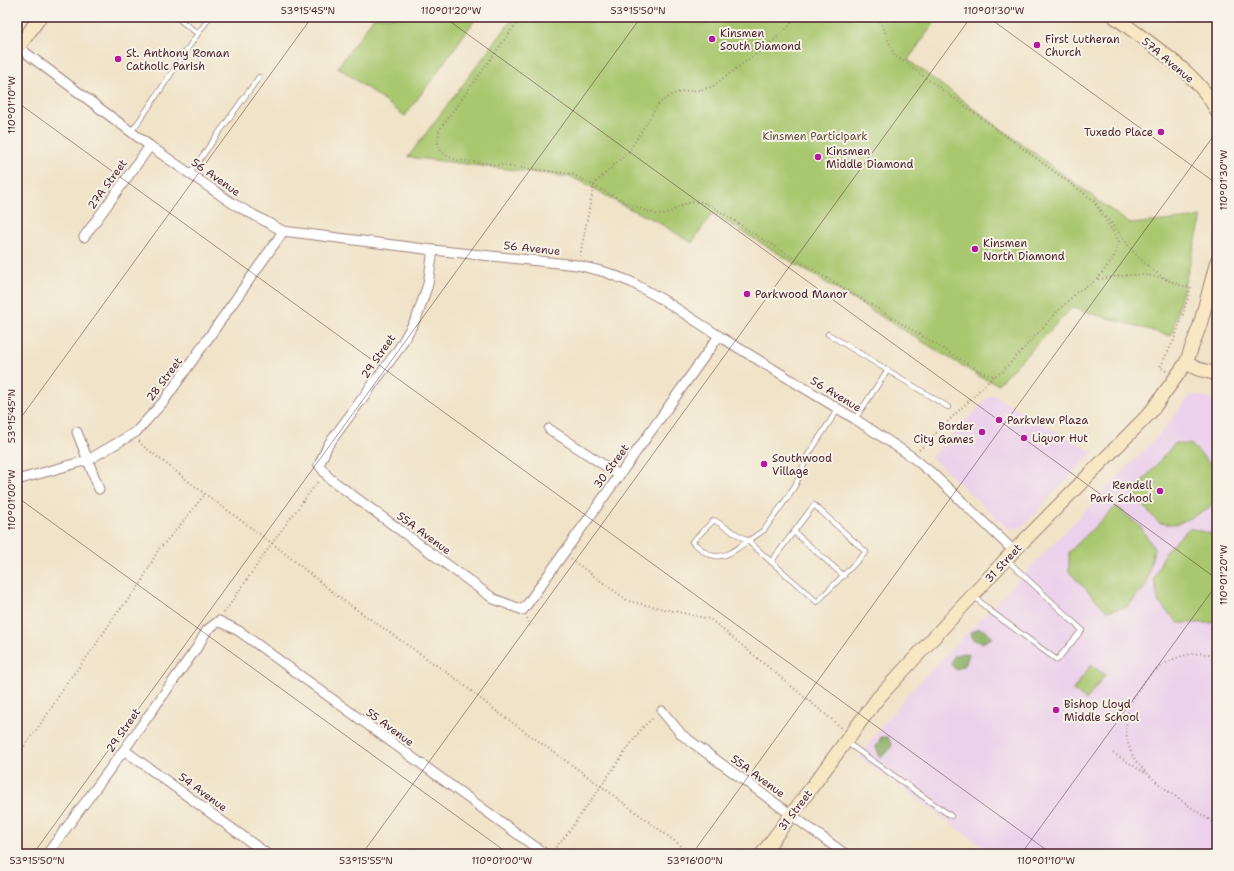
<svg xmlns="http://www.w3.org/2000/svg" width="1234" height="871" viewBox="0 0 1234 871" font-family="'Shantell Sans',sans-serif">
	<rect width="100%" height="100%" fill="#f7f3e8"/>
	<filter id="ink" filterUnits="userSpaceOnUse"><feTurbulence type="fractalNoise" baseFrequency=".025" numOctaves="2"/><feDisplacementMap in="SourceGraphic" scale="8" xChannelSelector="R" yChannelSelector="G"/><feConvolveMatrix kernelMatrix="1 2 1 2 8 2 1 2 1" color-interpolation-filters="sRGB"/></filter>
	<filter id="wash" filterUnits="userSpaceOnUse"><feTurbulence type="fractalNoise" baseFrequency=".012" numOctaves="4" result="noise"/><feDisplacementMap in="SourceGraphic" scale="16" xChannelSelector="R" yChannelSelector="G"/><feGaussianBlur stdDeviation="0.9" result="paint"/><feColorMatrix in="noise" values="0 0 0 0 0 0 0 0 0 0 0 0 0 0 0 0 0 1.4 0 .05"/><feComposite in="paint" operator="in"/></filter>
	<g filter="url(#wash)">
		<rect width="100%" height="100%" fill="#f0e3c8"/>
		<g fill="#ebd1eb">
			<path d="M 991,394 L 1093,452 L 1024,525 L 1016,528 L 1010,529 L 1005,526 L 931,457 Z"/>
			<path d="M 1191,395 L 1200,396 L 1217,401 L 1217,854 L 993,854 L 859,757 L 880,728 L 909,693 L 1165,428 Z"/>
		</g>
		<g fill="#a9c76e" stroke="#7a734c">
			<path d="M 374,17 L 477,17 L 405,116 L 338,67 Z"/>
			<path d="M 514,17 L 938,17 L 908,60 L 1130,224 L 1202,217 L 1171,336 L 1072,308 L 998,384 L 982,378 L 712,213 L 692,243 L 656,221 L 620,204 L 590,186 L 571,177 L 408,157 Z"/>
			<path d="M 1175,443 L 1192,445 L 1217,471 L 1217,496 L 1207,510 L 1175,525 L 1159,523 L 1132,493 Z"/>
			<path d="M 1116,506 L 1141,527 L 1154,549 L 1146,586 L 1127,607 L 1107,611 L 1069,572 L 1069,552 Z"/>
			<path d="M 1189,528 L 1217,535 L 1217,621 L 1212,623 L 1178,623 L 1159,603 L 1154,579 L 1165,552 Z"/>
			<path d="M 1091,665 L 1105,675 L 1086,700 L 1073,690 Z"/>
		</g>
		<g fill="#86ac61" stroke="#686646">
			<path d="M 979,628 L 988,632 L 992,638 L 982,643 L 972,639 L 971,633 Z"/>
			<path d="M 963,653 L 969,654 L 966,664 L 956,670 L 951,665 L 953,656 Z"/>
			<path d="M 881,737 L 888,737 L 892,746 L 885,754 L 880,757 L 876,747 Z"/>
		</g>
	</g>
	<g filter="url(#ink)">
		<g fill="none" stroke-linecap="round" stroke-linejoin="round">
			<g stroke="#9d817a" stroke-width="6">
				<g id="lane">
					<path d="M 176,17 L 197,33"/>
					<path d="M 131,132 C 159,95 182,54 210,17"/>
					<path d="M 190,173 L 259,77"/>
					<path d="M 828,334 L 948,407"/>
					<path d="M 855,419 L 887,371"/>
					<path d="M 714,520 L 748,541 C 737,548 725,560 711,555 C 704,553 698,546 692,542 Z"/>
					<path d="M 794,532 L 844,576"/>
					<path d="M 771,562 L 814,505 L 866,552 L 817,602 L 748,541 L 764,530 L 785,501 L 796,484 L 808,455 L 838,409"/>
					<path d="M 974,596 L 989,610 L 1057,660 L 1082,630 L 1007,560"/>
					<path d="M 846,742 L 951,816"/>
				</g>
			</g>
			<g stroke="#9d817a" stroke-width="11">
				<g id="street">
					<path d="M 18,47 L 150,146 L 232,203 L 283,231 L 433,250 L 577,265 L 605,272 L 631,282 L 665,301 L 719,336 L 855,419 L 911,456 L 933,474 L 1014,551"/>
					<path d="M 84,237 L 150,146"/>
					<path d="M 433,250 L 428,284 L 417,317 L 398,350 L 328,445 L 319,465 L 329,478 L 494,599 L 523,610 L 719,336"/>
					<path d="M 549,429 L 619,475"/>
					<path d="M 77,432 L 99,489"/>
					<path d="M 17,480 L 88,460 L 136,432 L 164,401 L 278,239 L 283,231"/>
					<path d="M 662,711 L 682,735 L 845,854"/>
					<path d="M 124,750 L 267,854"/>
					<path d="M 47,854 L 124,750 L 198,646 L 207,630 L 219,621 L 239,631 L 545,854"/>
				</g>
			</g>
			<g stroke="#9d817a" stroke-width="15">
				<g id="secondary">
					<path d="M 1115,17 C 1147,42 1201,75 1217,112"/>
					<path d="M 17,49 L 40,17"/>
					<path d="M 1186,363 L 1198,369 L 1217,374"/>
					<path d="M 762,854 L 878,698 L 1006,559 L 1150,413 L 1186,363 L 1200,325 L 1217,261"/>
				</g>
			</g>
			<g stroke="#9d817a" stroke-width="2" stroke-dasharray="1 3" stroke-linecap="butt">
				<path d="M 521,17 L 440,129 C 435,147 439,153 456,160 L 572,174 L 621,200 L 643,210 L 656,214 L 665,215 L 684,204 L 699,201 L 712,206 L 759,237 L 983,373 L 994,376 L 1002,372 L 1060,309 L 1077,292 L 1096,280"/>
				<path d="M 879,17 L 894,55 L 976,114 L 1093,200 L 1137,256 L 1155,272 L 1170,281 C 1144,271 1122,275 1096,280 L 1113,259 L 1119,241 L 1093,200"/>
				<path d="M 580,256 L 594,184 L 629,151 L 659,103 L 673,94 L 683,91 L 700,90 L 712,87 L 773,41 L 790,25 L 795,17"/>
				<path d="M 1166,371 L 1160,367 L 1174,340 L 1184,311 L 1191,287 L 1182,286 L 1170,281"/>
				<path d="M 139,441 L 142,445 L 205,494 L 272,543 L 340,598 L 459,681 L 492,708 L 601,786 L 692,854"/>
				<path d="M 919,450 L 994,376"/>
				<path d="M 571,559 L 628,601 L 710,619 L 842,728"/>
				<path d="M 224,613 L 272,543 L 319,480"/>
				<path d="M 527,618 L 530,626"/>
				<path d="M 1217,656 C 1163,640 1106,705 1133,756 C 1146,780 1193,808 1217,825"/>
				<path d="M 1113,753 L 1145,773"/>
				<path d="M 17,756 L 47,715 L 68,681 L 91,652 L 114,617 L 140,585 L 158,550 L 177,529 L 205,494"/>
				<path d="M 553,850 L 565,837 L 642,728 L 654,717"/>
			</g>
			<use href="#lane" stroke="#fff" stroke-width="4.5"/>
			<use href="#street" stroke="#fff" stroke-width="9"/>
			<use href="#secondary" stroke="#f7e8c3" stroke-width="13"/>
		</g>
	</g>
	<path fill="none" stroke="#4a1f2b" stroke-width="1" stroke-opacity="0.45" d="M 444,17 L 1217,579M 988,17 L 1217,184M 17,102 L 1052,854M 17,423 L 312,17M 17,497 L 509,854M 33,854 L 641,17M 362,854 L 971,17M 692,854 L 1217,131M 1021,854 L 1217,584"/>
	<g fill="#b5179e" stroke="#f7f3e8" stroke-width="1.5">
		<circle cx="712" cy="39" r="4"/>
		<circle cx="1037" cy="45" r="4"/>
		<circle cx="118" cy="59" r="4"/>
		<circle cx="1161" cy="132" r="4"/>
		<circle cx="818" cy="157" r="4"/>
		<circle cx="975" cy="249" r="4"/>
		<circle cx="747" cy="294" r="4"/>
		<circle cx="999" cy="420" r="4"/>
		<circle cx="982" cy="432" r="4"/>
		<circle cx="1024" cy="438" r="4"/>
		<circle cx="764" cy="464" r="4"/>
		<circle cx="1160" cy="491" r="4"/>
		<circle cx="1056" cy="710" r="4"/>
	</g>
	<g text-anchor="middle" stroke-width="4" stroke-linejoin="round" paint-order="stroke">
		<g font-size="11" fill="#4a1f2b" stroke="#f7f3e8" text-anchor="start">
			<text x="720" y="37">Kinsmen<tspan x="720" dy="13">South Diamond</tspan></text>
			<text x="1045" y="43">First Lutheran<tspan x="1045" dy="13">Church</tspan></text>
			<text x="126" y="57">St. Anthony Roman<tspan x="126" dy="13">Catholic Parish</tspan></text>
			<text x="1153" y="136" text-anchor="end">Tuxedo Place</text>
			<text x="826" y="155">Kinsmen<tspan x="826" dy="13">Middle Diamond</tspan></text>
			<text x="983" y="247">Kinsmen<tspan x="983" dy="13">North Diamond</tspan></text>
			<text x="755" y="298">Parkwood Manor</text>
			<text x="1007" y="424">Parkview Plaza</text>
			<text x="974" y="430" text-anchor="end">Border<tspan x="974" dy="13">City Games</tspan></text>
			<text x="1032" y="442">Liquor Hut</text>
			<text x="772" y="462">Southwood<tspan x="772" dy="13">Village</tspan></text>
			<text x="1152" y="489" text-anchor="end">Rendell<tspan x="1152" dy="13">Park School</tspan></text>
			<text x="1064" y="708">Bishop Lloyd<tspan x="1064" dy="13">Middle School</tspan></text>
		</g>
		<g font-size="11" fill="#4a1f2b" stroke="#f7f3e8">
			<text transform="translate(1168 60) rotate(40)" y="4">57A Avenue</text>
			<text transform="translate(216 177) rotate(35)" y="4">56 Avenue</text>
			<text transform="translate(107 184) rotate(-54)" y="4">27A Street</text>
			<text transform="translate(532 248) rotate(6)" y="4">56 Avenue</text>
			<text transform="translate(378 356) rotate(-55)" y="4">29 Street</text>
			<text transform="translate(164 379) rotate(-53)" y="4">28 Street</text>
			<text transform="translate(836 394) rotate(31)" y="4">56 Avenue</text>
			<text transform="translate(611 466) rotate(-54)" y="4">30 Street</text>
			<text transform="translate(424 533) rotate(36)" y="4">55A Avenue</text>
			<text transform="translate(1003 563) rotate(-47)" y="4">31 Street</text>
			<text transform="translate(390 727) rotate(36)" y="4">55 Avenue</text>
			<text transform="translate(123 730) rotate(-55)" y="4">29 Street</text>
			<text transform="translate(758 776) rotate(36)" y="4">55A Avenue</text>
			<text transform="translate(203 792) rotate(36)" y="4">54 Avenue</text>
			<text transform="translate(795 810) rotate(-53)" y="4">31 Street</text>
		</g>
		<g font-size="11" fill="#66513f" stroke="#f7f3e8">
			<text x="815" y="140">Kinsmen Participark</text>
		</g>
	</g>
	<rect width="1234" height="871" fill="none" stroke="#f7f3e8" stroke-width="44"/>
	<rect x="22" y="22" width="1190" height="827" fill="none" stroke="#4a1f2b" stroke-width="1.5"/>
	<g font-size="10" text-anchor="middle" fill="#4a1f2b">
		<text x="308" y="14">53°15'45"N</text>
		<text x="451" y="14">110°01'20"W</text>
		<text x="638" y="14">53°15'50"N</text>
		<text x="994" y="14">110°01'30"W</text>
		<text transform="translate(11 105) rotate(-90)" y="4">110°01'10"W</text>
		<text transform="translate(1223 180) rotate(-90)" y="4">110°01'30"W</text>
		<text transform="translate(11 416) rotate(-90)" y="4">53°15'45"N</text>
		<text transform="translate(11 500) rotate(-90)" y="4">110°01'00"W</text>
		<text transform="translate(1223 575) rotate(-90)" y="4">110°01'20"W</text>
		<text x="37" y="864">53°15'50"N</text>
		<text x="366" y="864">53°15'55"N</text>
		<text x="502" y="864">110°01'00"W</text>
		<text x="695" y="864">53°16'00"N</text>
		<text x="1046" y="864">110°01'10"W</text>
	</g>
</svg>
